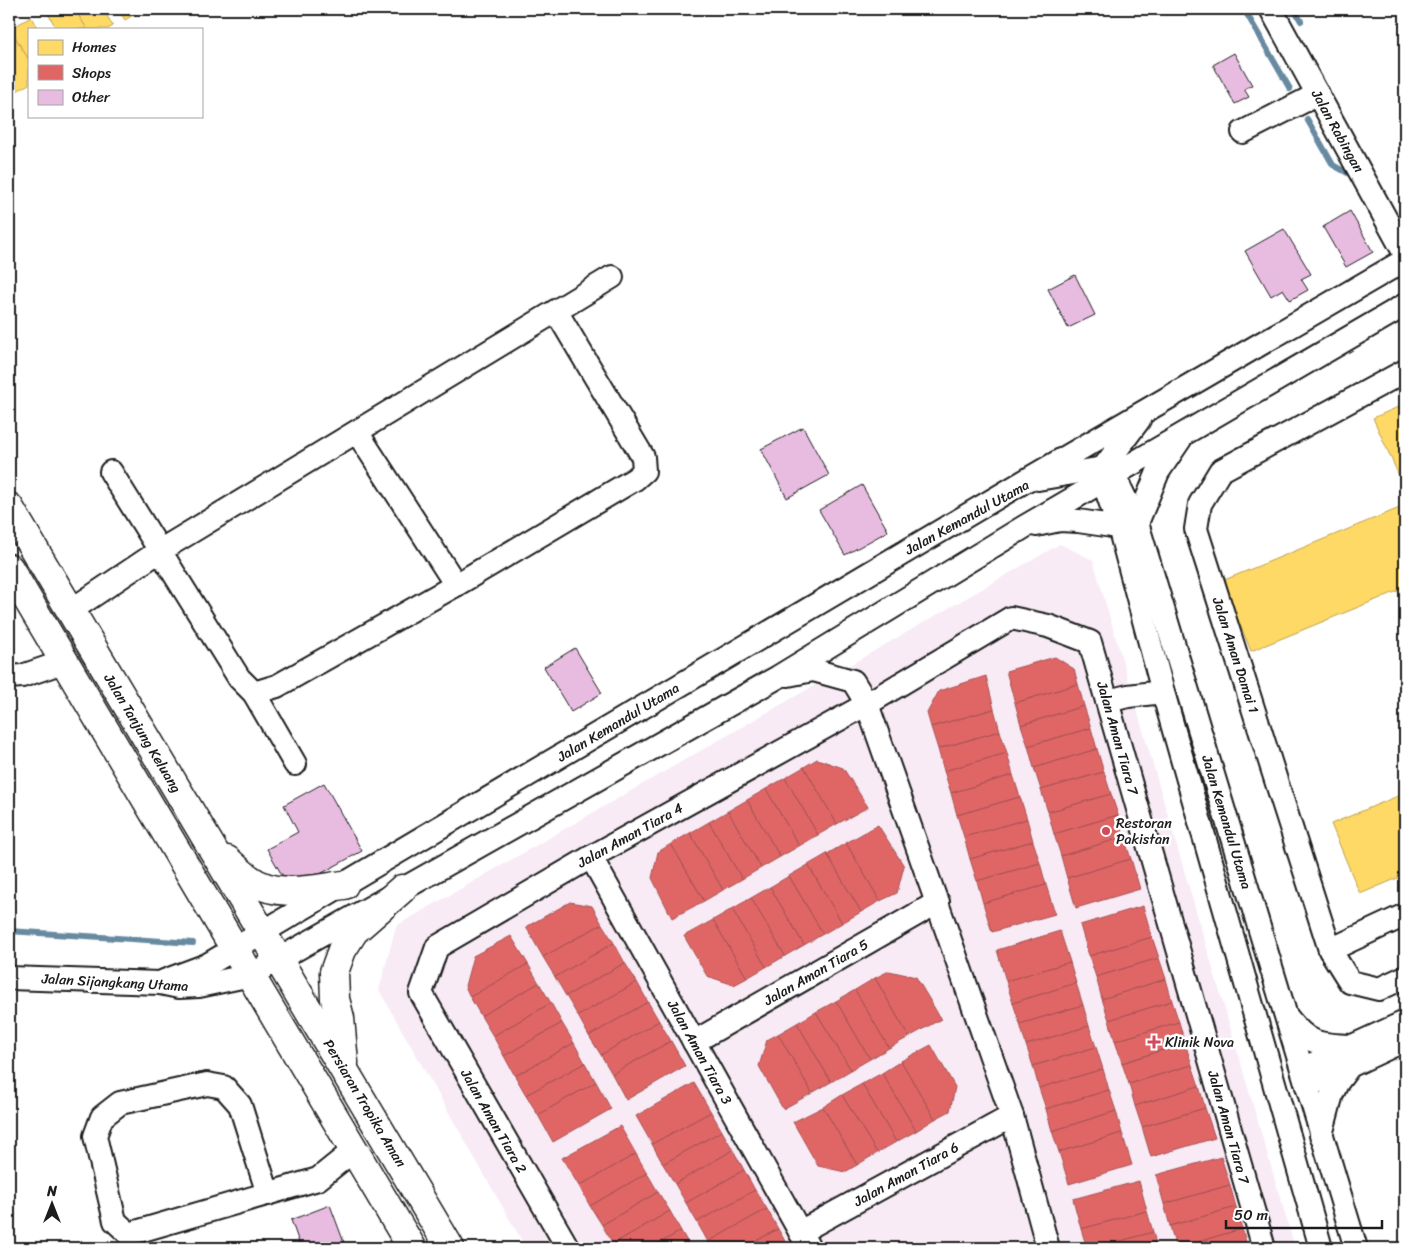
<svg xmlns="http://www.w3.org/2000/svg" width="1414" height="1257" viewBox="0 0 1414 1257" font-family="Sriracha,sans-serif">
	<rect width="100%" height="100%" fill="#fff"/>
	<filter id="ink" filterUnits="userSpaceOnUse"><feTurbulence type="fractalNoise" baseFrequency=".02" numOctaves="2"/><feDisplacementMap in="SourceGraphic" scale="10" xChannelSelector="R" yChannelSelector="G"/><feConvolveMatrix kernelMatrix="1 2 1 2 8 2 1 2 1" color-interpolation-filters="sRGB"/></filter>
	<g filter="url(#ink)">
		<path fill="#f8ebf6" d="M 1060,544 L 1093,560 L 1295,1248 L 526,1248 L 379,990 L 396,926 Z"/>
		<g fill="#ffd966" stroke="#bba050">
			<path d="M 45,9 L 75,9 L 87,29 L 57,29 Z"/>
			<path d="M 75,9 L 103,9 L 113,26 L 108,29 L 87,29 Z"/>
			<path d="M 118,9 L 143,9 L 125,20 Z"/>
			<path d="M 31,17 L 38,29 L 29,29 L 29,60 L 10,29 Z"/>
			<path d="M 10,29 L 29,60 L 29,84 L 17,91 L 9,77 L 9,30 Z"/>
			<path d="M 1405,404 L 1405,489 L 1373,418 Z"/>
			<path d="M 1402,507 L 1405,515 L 1405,588 L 1251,651 L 1222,581 Z"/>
			<path d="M 1405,793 L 1405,875 L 1360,894 L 1331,824 Z"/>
		</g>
		<g fill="#e06666" stroke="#a55050">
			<path d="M 1055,657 L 1074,669 L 1078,684 L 1015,703 L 1006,671 Z"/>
			<path d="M 986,676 L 994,709 L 931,727 L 927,713 L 939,691 Z"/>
			<path d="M 1078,684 L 1084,706 L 1021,725 L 1015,703 Z"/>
			<path d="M 1084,706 L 1091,728 L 1028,746 L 1021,725 Z"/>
			<path d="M 994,709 L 1000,731 L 938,749 L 931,727 Z"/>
			<path d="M 1091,728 L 1097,749 L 1034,768 L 1028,746 Z"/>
			<path d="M 1000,731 L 1007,753 L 944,771 L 938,749 Z"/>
			<path d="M 1097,749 L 1104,772 L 1041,790 L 1034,768 Z"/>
			<path d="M 1007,753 L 1013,775 L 951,793 L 944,771 Z"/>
			<path d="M 817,759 L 843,768 L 868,807 L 837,824 L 804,767 Z"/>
			<path d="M 804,767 L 837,824 L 818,835 L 785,778 Z"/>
			<path d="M 1104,772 L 1111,794 L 1048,812 L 1041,790 Z"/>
			<path d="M 1013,775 L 1020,797 L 957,815 L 951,793 Z"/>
			<path d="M 785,778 L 818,835 L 799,846 L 766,789 Z"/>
			<path d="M 766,789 L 799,846 L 780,857 L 747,800 Z"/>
			<path d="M 1111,794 L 1118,815 L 1054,834 L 1048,812 Z"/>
			<path d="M 1020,797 L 1027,819 L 964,837 L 957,815 Z"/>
			<path d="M 747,800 L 780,857 L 761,868 L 728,811 Z"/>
			<path d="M 728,811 L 761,868 L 742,879 L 709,822 Z"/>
			<path d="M 1118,815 L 1124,837 L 1061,856 L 1054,834 Z"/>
			<path d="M 1027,819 L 1033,841 L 970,859 L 964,837 Z"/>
			<path d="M 709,822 L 742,879 L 723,890 L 690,833 Z"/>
			<path d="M 878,825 L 904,866 L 897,893 L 880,901 L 846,843 Z"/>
			<path d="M 690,833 L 723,890 L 704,901 L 671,844 Z"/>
			<path d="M 1124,837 L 1131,859 L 1067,878 L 1061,856 Z"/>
			<path d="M 1033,841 L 1040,863 L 977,881 L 970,859 Z"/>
			<path d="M 846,843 L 880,901 L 861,912 L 827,854 Z"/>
			<path d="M 671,844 L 704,901 L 672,918 L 652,878 L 658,852 Z"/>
			<path d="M 827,854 L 861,912 L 842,923 L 808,865 Z"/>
			<path d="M 1131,859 L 1140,889 L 1076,908 L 1067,878 Z"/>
			<path d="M 1040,863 L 1046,885 L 983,903 L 977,881 Z"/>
			<path d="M 808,865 L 842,923 L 823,934 L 789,876 Z"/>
			<path d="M 789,876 L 823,934 L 804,945 L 770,887 Z"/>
			<path d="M 1046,885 L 1055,914 L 992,932 L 983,903 Z"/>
			<path d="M 770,887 L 804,945 L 785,956 L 751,898 Z"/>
			<path d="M 751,898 L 785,956 L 766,967 L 732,909 Z"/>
			<path d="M 570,902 L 592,906 L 602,924 L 543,957 L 526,927 Z"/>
			<path d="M 1143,906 L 1152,937 L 1089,956 L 1080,925 Z"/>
			<path d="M 732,909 L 766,967 L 747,978 L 713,920 Z"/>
			<path d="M 713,920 L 747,978 L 734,985 L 707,976 L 684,936 Z"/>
			<path d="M 602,924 L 614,943 L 555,977 L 543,957 Z"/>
			<path d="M 1060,931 L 1070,962 L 1006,981 L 997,950 Z"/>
			<path d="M 511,936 L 528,964 L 470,997 L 465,986 L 473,956 Z"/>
			<path d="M 1152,937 L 1159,958 L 1096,977 L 1089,956 Z"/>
			<path d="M 614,943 L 625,963 L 566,996 L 555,977 Z"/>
			<path d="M 1159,958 L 1166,979 L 1102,999 L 1096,977 Z"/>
			<path d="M 1070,962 L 1076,983 L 1013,1003 L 1006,981 Z"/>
			<path d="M 625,963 L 637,982 L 578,1016 L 566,996 Z"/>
			<path d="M 528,964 L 539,983 L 481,1016 L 470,997 Z"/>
			<path d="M 889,971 L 916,977 L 941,1019 L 909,1037 L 875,978 Z"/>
			<path d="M 875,978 L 909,1037 L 889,1048 L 855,990 Z"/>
			<path d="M 1166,979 L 1172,1001 L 1109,1020 L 1102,999 Z"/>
			<path d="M 637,982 L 648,1002 L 589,1036 L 578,1016 Z"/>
			<path d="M 539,983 L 551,1003 L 493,1036 L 481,1016 Z"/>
			<path d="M 1076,983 L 1083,1005 L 1020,1024 L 1013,1003 Z"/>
			<path d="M 855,990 L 889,1048 L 870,1059 L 836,1001 Z"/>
			<path d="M 836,1001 L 870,1059 L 851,1070 L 816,1012 Z"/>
			<path d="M 1172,1001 L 1179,1022 L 1115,1041 L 1109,1020 Z"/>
			<path d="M 648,1002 L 659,1021 L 601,1055 L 589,1036 Z"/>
			<path d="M 551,1003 L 562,1023 L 504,1056 L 493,1036 Z"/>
			<path d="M 1083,1005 L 1089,1026 L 1026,1045 L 1020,1024 Z"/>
			<path d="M 816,1012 L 851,1070 L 831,1082 L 797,1023 Z"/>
			<path d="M 659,1021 L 671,1041 L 612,1074 L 601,1055 Z"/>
			<path d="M 1179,1022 L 1185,1043 L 1122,1063 L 1115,1041 Z"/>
			<path d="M 562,1023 L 574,1043 L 515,1076 L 504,1056 Z"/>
			<path d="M 797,1023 L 831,1082 L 812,1093 L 778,1034 Z"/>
			<path d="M 1089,1026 L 1096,1047 L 1033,1066 L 1026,1045 Z"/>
			<path d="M 778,1034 L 812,1093 L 783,1109 L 759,1066 L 767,1040 Z"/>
			<path d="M 671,1041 L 685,1066 L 626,1100 L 612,1074 Z"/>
			<path d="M 574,1043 L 585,1063 L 526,1095 L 515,1076 Z"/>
			<path d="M 1185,1043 L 1192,1065 L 1129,1084 L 1122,1063 Z"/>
			<path d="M 931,1045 L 955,1087 L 950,1111 L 935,1119 L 901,1061 Z"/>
			<path d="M 1096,1047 L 1103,1069 L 1039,1088 L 1033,1066 Z"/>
			<path d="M 901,1061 L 935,1119 L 916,1131 L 882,1073 Z"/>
			<path d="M 585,1063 L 596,1082 L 538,1115 L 526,1095 Z"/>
			<path d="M 1192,1065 L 1199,1086 L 1135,1106 L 1129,1084 Z"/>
			<path d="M 1103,1069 L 1109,1090 L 1046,1109 L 1039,1088 Z"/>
			<path d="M 882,1073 L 916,1131 L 896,1142 L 862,1084 Z"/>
			<path d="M 596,1082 L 611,1109 L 553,1142 L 538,1115 Z"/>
			<path d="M 694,1083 L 711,1112 L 652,1144 L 636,1116 Z"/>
			<path d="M 862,1084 L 896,1142 L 877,1153 L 842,1095 Z"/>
			<path d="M 1199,1086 L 1205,1108 L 1142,1127 L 1135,1106 Z"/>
			<path d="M 1109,1090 L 1116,1111 L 1052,1131 L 1046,1109 Z"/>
			<path d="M 842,1095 L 877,1153 L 857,1165 L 823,1107 Z"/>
			<path d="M 823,1107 L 857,1165 L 845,1172 L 818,1166 L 793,1122 Z"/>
			<path d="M 1205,1108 L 1215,1138 L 1151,1157 L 1142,1127 Z"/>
			<path d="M 1116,1111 L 1122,1133 L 1059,1152 L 1052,1131 Z"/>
			<path d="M 711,1112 L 722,1131 L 663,1164 L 652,1144 Z"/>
			<path d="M 620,1126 L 636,1154 L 579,1186 L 562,1158 Z"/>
			<path d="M 722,1131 L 733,1150 L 675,1184 L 663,1164 Z"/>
			<path d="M 1122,1133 L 1132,1165 L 1069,1184 L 1059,1152 Z"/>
			<path d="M 733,1150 L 744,1170 L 686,1203 L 675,1184 Z"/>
			<path d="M 636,1154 L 647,1173 L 590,1206 L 579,1186 Z"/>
			<path d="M 1221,1157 L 1230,1185 L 1164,1204 L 1156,1175 Z"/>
			<path d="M 744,1170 L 755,1190 L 697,1222 L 686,1203 Z"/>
			<path d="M 647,1173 L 658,1192 L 602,1225 L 590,1206 Z"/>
			<path d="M 1139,1181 L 1147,1211 L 1081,1229 L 1073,1199 Z"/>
			<path d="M 1230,1185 L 1236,1207 L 1170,1226 L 1164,1204 Z"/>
			<path d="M 755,1190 L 767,1209 L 708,1242 L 697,1222 Z"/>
			<path d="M 658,1192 L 670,1211 L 613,1244 L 602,1225 Z"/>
			<path d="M 1236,1207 L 1242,1229 L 1176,1248 L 1170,1226 Z"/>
			<path d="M 767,1209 L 778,1229 L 743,1248 L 712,1248 L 708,1242 Z"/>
			<path d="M 670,1211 L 681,1231 L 651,1248 L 615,1248 L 613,1244 Z"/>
			<path d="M 1147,1211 L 1153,1232 L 1096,1248 L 1087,1248 L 1081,1229 Z"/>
			<path d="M 778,1229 L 789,1248 L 743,1248 Z"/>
			<path d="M 1242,1229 L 1248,1248 L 1176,1248 Z"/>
			<path d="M 681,1231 L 691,1248 L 651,1248 Z"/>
			<path d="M 1153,1232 L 1157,1248 L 1096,1248 Z"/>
		</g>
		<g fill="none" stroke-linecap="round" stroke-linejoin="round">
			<g stroke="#688aa1" stroke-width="6">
				<path d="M 1244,9 L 1290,89"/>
				<path d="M 1294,9 L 1301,21"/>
				<path d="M 1307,119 L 1333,165 L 1351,175"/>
				<path d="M 9,931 L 193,943"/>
			</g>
		</g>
		<g fill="#e8bce1" stroke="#1c1c1c">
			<path d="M 1234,53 L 1252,85 L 1244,89 L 1249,97 L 1235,104 L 1213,65 Z"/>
			<path d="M 1350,211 L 1373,252 L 1346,267 L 1323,227 Z"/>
			<path d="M 1284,229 L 1311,274 L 1301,279 L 1308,290 L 1290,300 L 1283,289 L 1271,296 L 1245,251 Z"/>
			<path d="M 1075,275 L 1095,315 L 1068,328 L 1048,289 Z"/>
			<path d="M 803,427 L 829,475 L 787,498 L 761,449 Z"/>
			<path d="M 862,485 L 888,531 L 845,555 L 819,510 Z"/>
			<path d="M 575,648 L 602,693 L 571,712 L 544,667 Z"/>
			<path d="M 324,783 L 362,851 L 302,884 L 282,875 L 267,849 L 298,832 L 284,805 Z"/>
			<path d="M 330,1205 L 346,1248 L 301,1248 L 291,1220 Z"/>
		</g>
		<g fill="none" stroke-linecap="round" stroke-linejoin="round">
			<g stroke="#1c1c1c" stroke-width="26">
				<g id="minor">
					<path d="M 1271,9 L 1405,254"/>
					<path d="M 1243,132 L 1318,94"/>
					<path d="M 1405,371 L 1220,471 L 1200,504 L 1196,529 L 1330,950 L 1350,982 L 1379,989 L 1405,977"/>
					<path d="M 1139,420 L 1103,468 L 1103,481 L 1119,527 L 1163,692 L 1321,1248"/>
					<path d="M 357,432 L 456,585"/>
					<path d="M 111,472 L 239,678 L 254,693 L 295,764"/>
					<path d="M 1038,479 L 1103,468 L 1114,475 L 1137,523 L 1356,1248"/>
					<path d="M 1137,523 L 1158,472 L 1181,438"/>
					<path d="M 1036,525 L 1060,520 L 1078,521 L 1119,527"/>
					<path d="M 70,611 L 161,550 L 612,277"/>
					<path d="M 788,675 L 813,670 L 853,681 L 867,704 L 1012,1116 L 1048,1248"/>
					<path d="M 9,677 L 22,676 L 66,661"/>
					<path d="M 254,693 L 277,686 L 456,585 L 635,479 L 644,471 L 643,457 L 556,311"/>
					<path d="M 1108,701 L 1128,696 L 1163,692"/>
					<path d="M 591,857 L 809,1248"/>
					<path d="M 1330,950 L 1405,915"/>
					<path d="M 9,978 L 160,983 L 179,987 L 199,986 L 251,975 L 778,677 L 1024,527 L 1405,305"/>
					<path d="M 164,981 L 207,965 L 1025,481 L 1405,260"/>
					<path d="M 1287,1017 C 1308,1044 1318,1045 1352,1046"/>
					<path d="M 694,1042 L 938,902"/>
					<path d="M 1302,1069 L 1405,1022"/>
					<path d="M 1307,1086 L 1405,1040"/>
					<path d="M 1321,1135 L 1332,1094 L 1337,1083 L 1349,1067"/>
					<path d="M 268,1194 L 240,1105 L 224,1087 L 207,1084 L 120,1103 L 102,1117 L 95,1136 L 115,1221 L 129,1234 L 318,1179 L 354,1150"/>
					<path d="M 800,1232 L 1012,1116"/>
					<path d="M 568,1248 L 421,993 L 437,947 L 591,857 L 867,704 L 1011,618 L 1048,626 L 1090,642 L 1264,1248"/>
				</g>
			</g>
			<g stroke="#1c1c1c" stroke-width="31">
				<g id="major">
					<path d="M 9,507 L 450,1248"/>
					<path d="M 9,568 L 412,1248"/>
					<path d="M 227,860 C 234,866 241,873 248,878 C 275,899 313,889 344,885"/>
					<path d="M 344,1063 L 340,1018 L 335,999 L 334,972 L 342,950 L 354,931 L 402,889"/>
				</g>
			</g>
			<use href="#minor" stroke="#fff" stroke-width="22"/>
			<use href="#major" stroke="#fff" stroke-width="28"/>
		</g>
	</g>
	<g fill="#d1495b" stroke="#fff" stroke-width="2">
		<circle cx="1106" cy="831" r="5"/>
		<path d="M1151.5 1034.5h5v5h5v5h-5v5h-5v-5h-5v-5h5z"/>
	</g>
	<g text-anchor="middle" stroke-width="5" stroke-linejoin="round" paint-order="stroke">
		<g font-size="14" fill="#1c1c1c" stroke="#fff">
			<text transform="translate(1338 131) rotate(61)" y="5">Jalan Rabingan</text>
			<text transform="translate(967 517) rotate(-29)" y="5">Jalan Kemandul Utama</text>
			<text transform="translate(1236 655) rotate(72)" y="5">Jalan Aman Damai 1</text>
			<text transform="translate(618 722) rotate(-31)" y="5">Jalan Kemandul Utama</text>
			<text transform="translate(143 733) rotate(59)" y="5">Jalan Tanjung Keluang</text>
			<text transform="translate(1118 738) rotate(74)" y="5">Jalan Aman Tiara 7</text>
			<text transform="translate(1227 822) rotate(73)" y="5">Jalan Kemandul Utama</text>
			<text transform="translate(630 835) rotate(-29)" y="5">Jalan Aman Tiara 4</text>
			<text transform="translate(816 972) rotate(-30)" y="5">Jalan Aman Tiara 5</text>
			<text transform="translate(115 982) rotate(3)" y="5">Jalan Sijangkang Utama</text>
			<text transform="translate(700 1052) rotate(61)" y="5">Jalan Aman Tiara 3</text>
			<text transform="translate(365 1103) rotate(59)" y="5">Persiaran Tropika Aman</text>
			<text transform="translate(494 1121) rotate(60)" y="5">Jalan Aman Tiara 2</text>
			<text transform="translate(1229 1127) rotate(74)" y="5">Jalan Aman Tiara 7</text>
			<text transform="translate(906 1174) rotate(-29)" y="5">Jalan Aman Tiara 6</text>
		</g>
		<g font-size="14" fill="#1c1c1c" stroke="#fff" text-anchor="start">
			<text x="1116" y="828">Restoran<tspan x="1116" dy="16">Pakistan</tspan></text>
			<text x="1165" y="1047">Klinik Nova</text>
		</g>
	</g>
	<rect width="1414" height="1257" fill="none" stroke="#fff" stroke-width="30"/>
	<rect x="15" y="15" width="1384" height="1227" fill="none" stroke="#1c1c1c" stroke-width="2" filter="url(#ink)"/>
	<rect x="28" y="28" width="175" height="90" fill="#ffffff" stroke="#a4a4a4"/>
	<rect x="38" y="40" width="25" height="15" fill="#ffd966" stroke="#a4a4a4"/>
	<text x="72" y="52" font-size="15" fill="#1c1c1c">Homes</text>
	<rect x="38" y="65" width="25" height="15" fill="#e06666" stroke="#a4a4a4"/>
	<text x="72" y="78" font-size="15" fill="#1c1c1c">Shops</text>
	<rect x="38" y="90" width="25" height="15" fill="#e8bce1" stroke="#a4a4a4"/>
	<text x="72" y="102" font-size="15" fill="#1c1c1c">Other</text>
	<g transform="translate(52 1204)" stroke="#ffffff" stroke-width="4" paint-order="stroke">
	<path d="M0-4L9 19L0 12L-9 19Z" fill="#1c1c1c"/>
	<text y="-8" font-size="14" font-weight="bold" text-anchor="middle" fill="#1c1c1c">N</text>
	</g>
	<path d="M1226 1220v8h156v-8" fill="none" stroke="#1c1c1c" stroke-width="2.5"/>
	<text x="1234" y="1220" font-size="15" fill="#1c1c1c" stroke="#ffffff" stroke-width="4" paint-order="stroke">50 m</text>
</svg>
